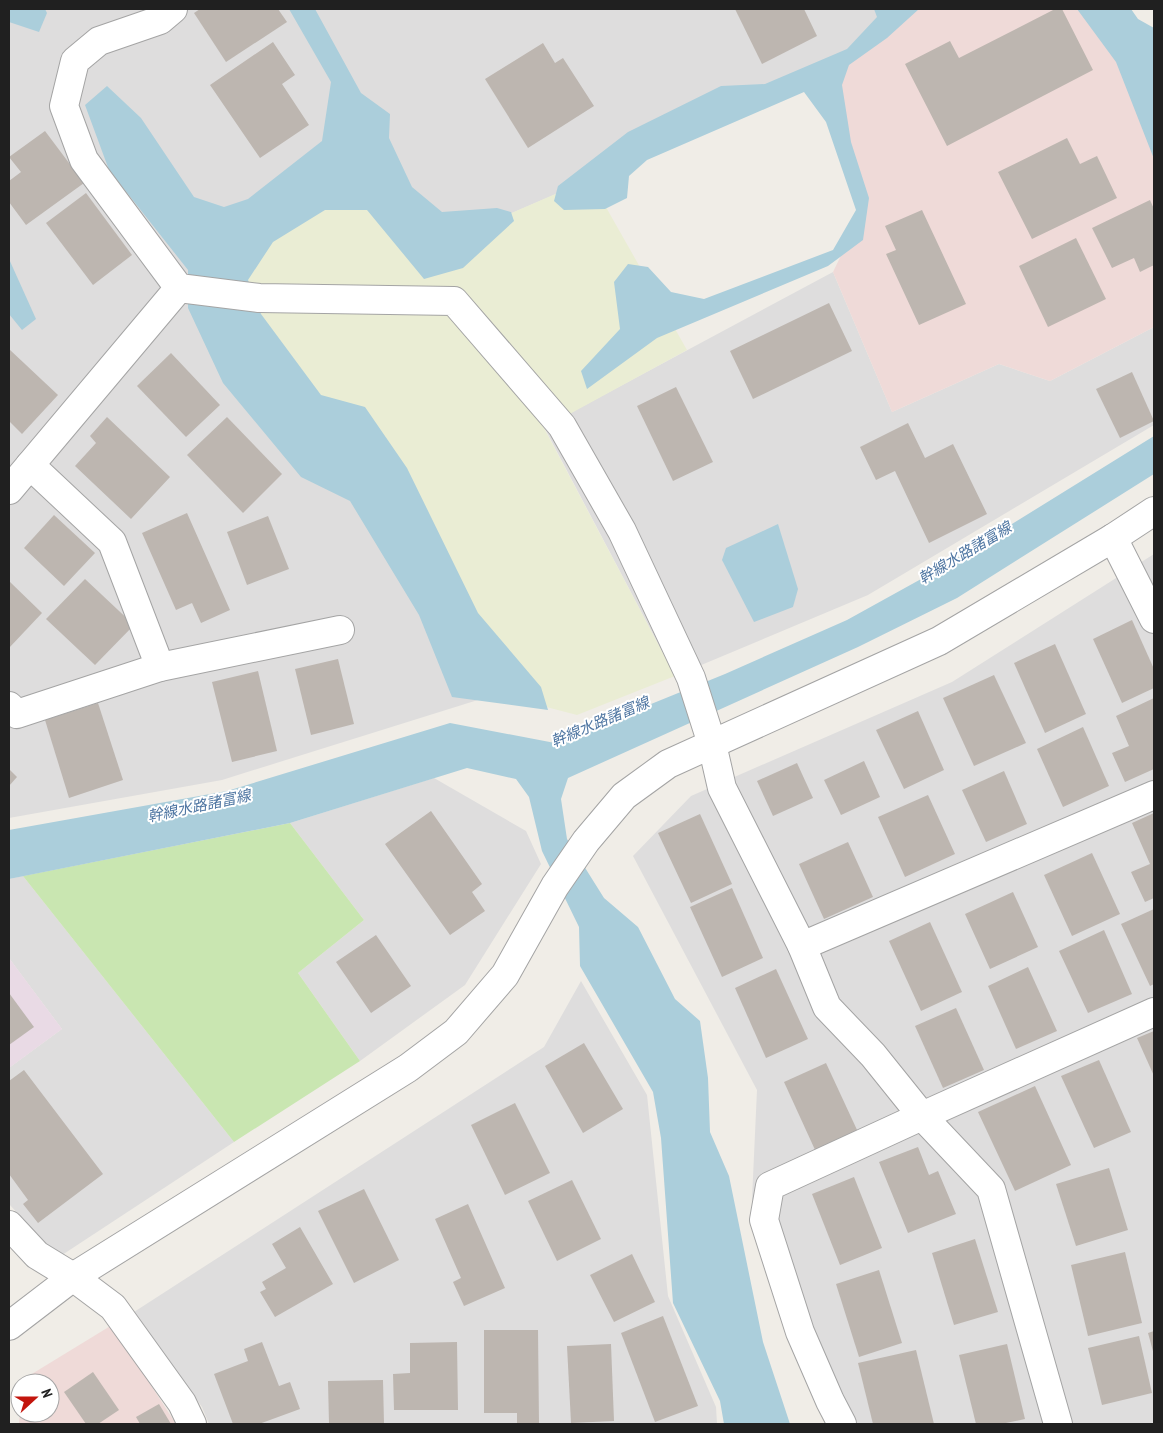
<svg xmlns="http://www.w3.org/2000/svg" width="1163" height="1433" viewBox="0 0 1163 1433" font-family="'PT Sans Narrow','Noto Sans JP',sans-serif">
	<rect width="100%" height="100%" fill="#f0ede7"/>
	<g fill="#dedddd">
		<path d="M 9,9 L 893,9 L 830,76 L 424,251 L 497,694 L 222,780 L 9,818 Z"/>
		<path d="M 833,272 L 892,412 L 999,364 L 1050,381 L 1154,327 L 1154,425 L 868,595 L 675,676 L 544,427 Z"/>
		<path d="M 1154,554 L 1154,1424 L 826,1424 L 752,1199 L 757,1090 L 633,856 L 691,796 L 952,682 Z"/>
		<path d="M 434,778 L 526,831 L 541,864 L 465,985 L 360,1061 L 298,973 L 364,920 L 290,823 Z"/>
		<path d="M 23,876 L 234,1142 L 59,1257 L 9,1204 L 9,1068 L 62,1029 L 9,958 L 9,879 Z"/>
		<path d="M 581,981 L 647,1095 L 668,1296 L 716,1407 L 717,1424 L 209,1424 L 202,1407 L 134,1312 L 544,1047 Z"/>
	</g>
	<g fill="#efdad8">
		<path d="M 901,9 L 1088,9 L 1122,48 L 1154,136 L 1154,327 L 1050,381 L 999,364 L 892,412 L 833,272 L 866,204 L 830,76 Z"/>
		<path d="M 112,1325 L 176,1424 L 19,1424 L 20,1411 L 20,1413 L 50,1413 L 50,1383 L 22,1383 L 22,1380 Z"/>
	</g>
	<path fill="#e9dae5" d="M 9,958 L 62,1029 L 9,1068 Z"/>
	<path fill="#eaedd4" d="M 348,158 L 424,251 L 590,179 L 687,350 L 544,428 L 675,676 L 577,715 L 497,694 L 211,278 Z"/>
	<path fill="#c9e6b1" d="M 290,823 L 364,920 L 298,973 L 360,1061 L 234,1142 L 23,876 Z"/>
	<g fill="#abcedb">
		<path d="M 9,9 L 45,9 L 47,13 L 39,32 L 9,22 Z"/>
		<path d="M 289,9 L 315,9 L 361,93 L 390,114 L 389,138 L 412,187 L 442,212 L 497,208 L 511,212 L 514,221 L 463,268 L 424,279 L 367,210 L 325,210 L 273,242 L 248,280 L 261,314 L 321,395 L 365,407 L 407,468 L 478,613 L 541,687 L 548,710 L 452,697 L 419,615 L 350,501 L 301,477 L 223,383 L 188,308 L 188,270 L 109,170 L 85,105 L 107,86 L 141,118 L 194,197 L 224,207 L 248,199 L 322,141 L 331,82 Z"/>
		<path d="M 874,9 L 919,9 L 887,38 L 849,65 L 842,85 L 851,142 L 869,198 L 863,240 L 828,266 L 657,338 L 587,389 L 581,371 L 620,329 L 614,282 L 628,264 L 648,267 L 671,292 L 704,299 L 833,250 L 856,210 L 826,122 L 804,92 L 647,160 L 629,176 L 627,198 L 605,209 L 564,210 L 554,201 L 558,186 L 628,132 L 721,86 L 765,84 L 847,49 L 877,17 Z"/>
		<path d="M 1077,9 L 1131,9 L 1138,19 L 1154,28 L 1154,159 L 1116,62 Z"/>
		<path d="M 9,259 L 36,319 L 22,330 L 9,314 Z"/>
		<path d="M 1154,436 L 1154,474 L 957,598 L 858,647 L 568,778 L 561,799 L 567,839 L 604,898 L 638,927 L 675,999 L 700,1021 L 708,1078 L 710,1132 L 729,1176 L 763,1342 L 790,1424 L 724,1424 L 720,1401 L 673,1303 L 661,1138 L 653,1092 L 580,966 L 579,927 L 542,851 L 529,797 L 516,779 L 467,768 L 290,823 L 9,879 L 9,830 L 227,791 L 450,723 L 555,743 L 725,674 L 847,620 L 941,568 Z"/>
		<path d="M 778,524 L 798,589 L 793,607 L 754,622 L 722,560 L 726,548 Z"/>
	</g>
	<g fill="#bdb6b0">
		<path d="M 200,9 L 278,9 L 287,22 L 226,62 L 194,13 Z"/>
		<path d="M 735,9 L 804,9 L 817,36 L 762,64 Z"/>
		<path d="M 1055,9 L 1062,9 L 1093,70 L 947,146 L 905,64 L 950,41 L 959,58 Z"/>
		<path d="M 273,42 L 295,75 L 282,84 L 309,125 L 260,158 L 210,85 Z"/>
		<path d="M 543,43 L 555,63 L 563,58 L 594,106 L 528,148 L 485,79 Z"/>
		<path d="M 45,131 L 84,183 L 26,225 L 9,202 L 9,181 L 21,172 L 9,157 Z"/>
		<path d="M 1067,138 L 1080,164 L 1097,156 L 1117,198 L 1032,239 L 998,172 Z"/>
		<path d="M 86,193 L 132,255 L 93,285 L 46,223 Z"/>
		<path d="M 1150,200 L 1154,209 L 1154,265 L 1140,272 L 1134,258 L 1112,268 L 1092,228 Z"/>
		<path d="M 922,210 L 966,304 L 919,325 L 886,254 L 896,250 L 885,226 Z"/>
		<path d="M 1076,238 L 1106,299 L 1048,327 L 1019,266 Z"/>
		<path d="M 829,303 L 852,351 L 753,399 L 730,351 Z"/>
		<path d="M 9,349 L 58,395 L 22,434 L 9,421 Z"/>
		<path d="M 171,353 L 220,405 L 186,437 L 137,386 Z"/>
		<path d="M 1132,372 L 1154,421 L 1120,438 L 1096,389 Z"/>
		<path d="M 676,387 L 713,462 L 673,481 L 637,406 Z"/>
		<path d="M 107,417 L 170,477 L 131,519 L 75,466 L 96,443 L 90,436 Z"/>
		<path d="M 227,417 L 282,474 L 243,513 L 187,455 Z"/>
		<path d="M 908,423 L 925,458 L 953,444 L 987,514 L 929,543 L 895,471 L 876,480 L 860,447 Z"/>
		<path d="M 187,513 L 230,610 L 201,623 L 192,603 L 176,610 L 142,533 Z"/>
		<path d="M 54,515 L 95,553 L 64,586 L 24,548 Z"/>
		<path d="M 268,516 L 289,569 L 247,585 L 227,532 Z"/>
		<path d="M 85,579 L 134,625 L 95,665 L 46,619 Z"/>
		<path d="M 9,581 L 42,613 L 9,648 Z"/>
		<path d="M 1132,620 L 1154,669 L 1154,688 L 1122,703 L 1093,639 Z"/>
		<path d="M 1055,644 L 1086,714 L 1045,733 L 1014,663 Z"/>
		<path d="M 338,659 L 354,724 L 311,735 L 295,669 Z"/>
		<path d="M 258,671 L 277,751 L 232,762 L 212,682 Z"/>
		<path d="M 994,675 L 1026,743 L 974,766 L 943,698 Z"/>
		<path d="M 1154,698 L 1154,769 L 1125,782 L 1112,753 L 1129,746 L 1116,716 Z"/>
		<path d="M 98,703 L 123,780 L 69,798 L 45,720 Z"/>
		<path d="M 918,711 L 944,770 L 904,789 L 876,730 Z"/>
		<path d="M 1083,727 L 1109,786 L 1063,807 L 1037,749 Z"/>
		<path d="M 864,761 L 880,797 L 841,815 L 824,780 Z"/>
		<path d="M 797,763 L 813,798 L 773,816 L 757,781 Z"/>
		<path d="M 9,769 L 17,777 L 9,786 Z"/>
		<path d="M 1004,771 L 1027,824 L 986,842 L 962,790 Z"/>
		<path d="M 928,795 L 955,854 L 905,877 L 878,817 Z"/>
		<path d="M 431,811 L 482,884 L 472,892 L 485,911 L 450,935 L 385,844 Z"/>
		<path d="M 1154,813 L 1154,898 L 1145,902 L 1131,872 L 1150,864 L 1132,823 Z"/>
		<path d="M 700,814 L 732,884 L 691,903 L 658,833 Z"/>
		<path d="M 848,842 L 873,897 L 824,919 L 799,864 Z"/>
		<path d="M 1092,853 L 1120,914 L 1072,936 L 1044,875 Z"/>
		<path d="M 732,888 L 763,958 L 722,977 L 690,907 Z"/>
		<path d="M 1013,892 L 1038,947 L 990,969 L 965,914 Z"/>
		<path d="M 1154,909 L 1154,984 L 1150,986 L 1121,924 Z"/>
		<path d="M 930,922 L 962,992 L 921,1011 L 889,941 Z"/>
		<path d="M 1104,930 L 1132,994 L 1088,1013 L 1059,951 Z"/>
		<path d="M 376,935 L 411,986 L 371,1013 L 336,962 Z"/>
		<path d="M 1028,967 L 1057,1031 L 1016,1049 L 988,986 Z"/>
		<path d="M 776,969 L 808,1039 L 766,1058 L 735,988 Z"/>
		<path d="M 9,993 L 34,1027 L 9,1045 Z"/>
		<path d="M 956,1008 L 984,1070 L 943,1088 L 915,1026 Z"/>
		<path d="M 1154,1031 L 1154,1076 L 1137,1038 Z"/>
		<path d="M 584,1043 L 623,1109 L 583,1133 L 545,1066 Z"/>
		<path d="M 1099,1060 L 1131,1132 L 1094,1148 L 1061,1076 Z"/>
		<path d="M 826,1063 L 858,1132 L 816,1152 L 784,1082 Z"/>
		<path d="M 24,1070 L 103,1174 L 38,1223 L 23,1204 L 28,1200 L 9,1174 L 9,1081 Z"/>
		<path d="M 1035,1086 L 1071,1165 L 1015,1191 L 978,1112 Z"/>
		<path d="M 515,1103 L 550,1173 L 505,1195 L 471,1125 Z"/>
		<path d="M 918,1147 L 929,1175 L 938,1171 L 956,1214 L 908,1233 L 879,1162 Z"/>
		<path d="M 1109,1168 L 1128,1230 L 1076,1246 L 1056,1184 Z"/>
		<path d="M 854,1177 L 882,1248 L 840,1265 L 812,1194 Z"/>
		<path d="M 572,1180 L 601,1239 L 557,1261 L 528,1201 Z"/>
		<path d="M 364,1189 L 399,1260 L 354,1283 L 318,1211 Z"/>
		<path d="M 468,1204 L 505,1288 L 464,1306 L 453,1282 L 461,1278 L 435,1219 Z"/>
		<path d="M 300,1227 L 333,1284 L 275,1317 L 260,1292 L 266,1289 L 262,1282 L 286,1268 L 272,1244 Z"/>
		<path d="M 975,1239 L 998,1312 L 954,1325 L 932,1253 Z"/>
		<path d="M 1125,1252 L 1142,1323 L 1088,1336 L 1071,1265 Z"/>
		<path d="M 632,1254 L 655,1302 L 614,1322 L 590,1275 Z"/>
		<path d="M 879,1270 L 902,1343 L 859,1357 L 836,1284 Z"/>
		<path d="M 663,1316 L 698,1406 L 655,1422 L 621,1333 Z"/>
		<path d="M 484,1330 L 538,1330 L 539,1424 L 517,1424 L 517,1413 L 484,1413 Z"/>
		<path d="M 1154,1331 L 1154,1355 L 1148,1333 Z"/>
		<path d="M 1139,1336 L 1152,1393 L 1102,1405 L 1088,1348 Z"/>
		<path d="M 262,1342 L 279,1386 L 290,1382 L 300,1409 L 259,1424 L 233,1424 L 214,1374 L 248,1361 L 244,1349 Z"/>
		<path d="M 457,1342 L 458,1410 L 394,1410 L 393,1374 L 410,1373 L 410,1343 Z"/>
		<path d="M 611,1344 L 614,1421 L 571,1423 L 567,1346 Z"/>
		<path d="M 1007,1344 L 1025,1419 L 1001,1424 L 976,1424 L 959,1355 Z"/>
		<path d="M 916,1350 L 934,1424 L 873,1424 L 858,1363 Z"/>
		<path d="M 93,1372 L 119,1410 L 98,1424 L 86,1424 L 64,1392 Z"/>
		<path d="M 383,1380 L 384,1424 L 329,1424 L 328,1381 Z"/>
		<path d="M 159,1404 L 171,1424 L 140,1424 L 136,1417 Z"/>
	</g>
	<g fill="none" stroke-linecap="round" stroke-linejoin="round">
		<g stroke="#a4a4a4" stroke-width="30">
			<g id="minor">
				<path d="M 173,9 L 160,20 L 99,41 L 75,61 L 64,106 L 84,160 L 179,288 L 259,298 L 454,301 L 562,426 L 622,531 L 691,678 L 712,744 L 722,788 L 802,946 L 827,1007 L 873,1055 L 922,1116 L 991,1189 L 1058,1424"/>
				<path d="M 30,465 L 112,542 L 160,667"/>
				<path d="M 9,490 L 179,288"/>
				<path d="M 1113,538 L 1154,619"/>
				<path d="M 9,706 L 17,714 L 160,667 L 340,630"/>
				<path d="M 802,946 L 1154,795"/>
				<path d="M 9,1225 L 37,1255 L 73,1277 L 113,1307 L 182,1403 L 192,1424"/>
				<path d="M 842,1424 L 830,1401 L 800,1332 L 764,1220 L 770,1186 L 922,1116 L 1154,1012"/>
			</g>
		</g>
		<g stroke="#a4a4a4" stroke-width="30">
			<path id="tertiary" d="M 9,1326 L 73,1277 L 408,1068 L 456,1032 L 505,975 L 555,886 L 586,841 L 624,796 L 668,764 L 939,641 L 1113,538 L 1154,511"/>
		</g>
		<use href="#minor" stroke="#fff" stroke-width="28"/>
		<use href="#tertiary" stroke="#fff" stroke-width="28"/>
	</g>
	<g text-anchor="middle" stroke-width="4" stroke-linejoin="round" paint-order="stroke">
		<g font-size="15" font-style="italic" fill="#4f76a2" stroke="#fff">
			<text transform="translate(965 553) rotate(-31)" y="5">幹線水路諸富線</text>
			<text transform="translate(600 722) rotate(-23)" y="5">幹線水路諸富線</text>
			<text transform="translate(199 806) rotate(-12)" y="5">幹線水路諸富線</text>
		</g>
	</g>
	<rect width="1163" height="1433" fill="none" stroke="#202020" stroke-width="20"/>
	<g transform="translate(35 1398) rotate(69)"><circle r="24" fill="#ffffff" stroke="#a6a6a6"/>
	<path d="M0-4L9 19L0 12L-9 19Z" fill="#c3150d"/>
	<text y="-8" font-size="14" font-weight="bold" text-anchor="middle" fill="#202020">N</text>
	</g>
</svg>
